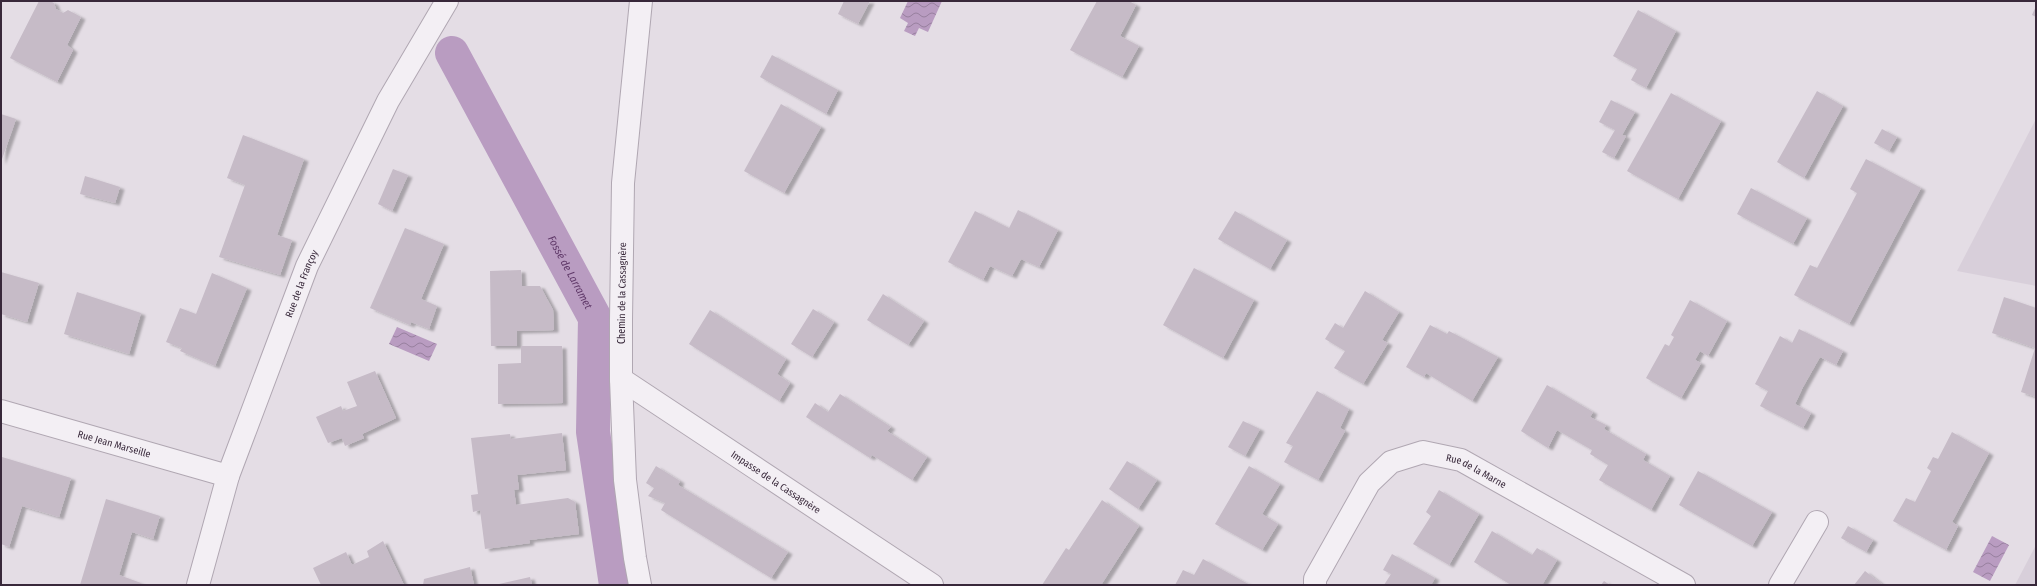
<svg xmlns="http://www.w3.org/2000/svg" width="2037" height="586" viewBox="0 0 2037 586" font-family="'Fira Sans Condensed',sans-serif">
	<defs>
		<pattern id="water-waves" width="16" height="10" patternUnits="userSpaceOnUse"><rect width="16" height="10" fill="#b99cc1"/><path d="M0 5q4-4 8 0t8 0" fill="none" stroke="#977f9e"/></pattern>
		<filter id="shadow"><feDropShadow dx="4.5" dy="2.5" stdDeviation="1" flood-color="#0004"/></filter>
	</defs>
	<rect width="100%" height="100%" fill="#e4dde5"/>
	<g fill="#d8cfda">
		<path d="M 2036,119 L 2036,286 L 1957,271 Z"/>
		<path d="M 2036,545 L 2036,585 L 2015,585 Z"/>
	</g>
	<g fill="url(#water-waves)">
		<path d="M 908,1 L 942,1 L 928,32 L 919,28 L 915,36 L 904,31 L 908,23 L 900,18 Z"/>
		<path d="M 397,327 L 437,344 L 429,361 L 389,344 Z"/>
		<path d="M 1992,536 L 2009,545 L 1990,581 L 1973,572 Z"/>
	</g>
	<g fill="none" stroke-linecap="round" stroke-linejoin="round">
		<path stroke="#b99cc1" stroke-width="34" id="s1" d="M 452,53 L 595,318 L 593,432 L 616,585"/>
	</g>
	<g fill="#c6bbc7" filter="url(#shadow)">
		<path d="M 39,1 L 50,1 L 54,3 L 56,9 L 63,13 L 68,10 L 81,17 L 67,45 L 73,50 L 57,82 L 10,58 Z"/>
		<path d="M 844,1 L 870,1 L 858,24 L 838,14 Z"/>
		<path d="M 1097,1 L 1129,1 L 1136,5 L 1120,36 L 1139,46 L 1122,77 L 1070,50 Z"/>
		<path d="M 2036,6 L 2036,17 L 2032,15 Z"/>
		<path d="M 1638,10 L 1676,31 L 1646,88 L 1631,80 L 1637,69 L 1613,56 Z"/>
		<path d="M 772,55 L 838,90 L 826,114 L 760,77 Z"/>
		<path d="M 1817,91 L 1843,106 L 1804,178 L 1777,162 Z"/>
		<path d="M 1671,93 L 1721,121 L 1678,199 L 1627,171 Z"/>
		<path d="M 1611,100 L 1635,112 L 1622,135 L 1626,136 L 1614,158 L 1602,152 L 1615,130 L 1599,122 Z"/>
		<path d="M 781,104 L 821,127 L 784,193 L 744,171 Z"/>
		<path d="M 1,114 L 16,119 L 1,162 Z"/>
		<path d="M 1882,129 L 1897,137 L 1889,151 L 1874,143 Z"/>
		<path d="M 243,135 L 304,159 L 277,235 L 292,240 L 280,275 L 219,257 L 245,185 L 227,178 Z"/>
		<path d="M 1866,159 L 1921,188 L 1849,324 L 1794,295 L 1810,265 L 1817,268 L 1845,216 L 1857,193 L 1850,189 Z"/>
		<path d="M 393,169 L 408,175 L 392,211 L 378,204 Z"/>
		<path d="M 85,176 L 120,187 L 115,203 L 80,194 Z"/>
		<path d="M 1751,188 L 1807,218 L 1793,244 L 1737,214 Z"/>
		<path d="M 1018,210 L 1058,230 L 1039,267 L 1021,259 L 1012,276 L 990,266 L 983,280 L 948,262 L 975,211 L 1009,228 Z"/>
		<path d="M 1235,211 L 1287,240 L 1270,269 L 1218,239 Z"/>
		<path d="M 405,228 L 444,244 L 421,299 L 437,306 L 429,329 L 411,322 L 410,325 L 370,308 Z"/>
		<path d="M 1194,268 L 1254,300 L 1223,358 L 1163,325 Z"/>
		<path d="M 521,270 L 522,286 L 540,286 L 553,310 L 554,330 L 517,331 L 517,346 L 491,346 L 490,271 Z"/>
		<path d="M 1,272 L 39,283 L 27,322 L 1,314 Z"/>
		<path d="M 212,273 L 247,288 L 215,366 L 180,351 L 182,348 L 166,342 L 180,308 L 196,314 Z"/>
		<path d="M 1365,291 L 1399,312 L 1382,340 L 1388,343 L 1363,384 L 1334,368 L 1345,351 L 1325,339 L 1335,323 L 1343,328 Z"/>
		<path d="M 77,292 L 141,313 L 129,354 L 64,334 Z"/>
		<path d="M 883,294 L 924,321 L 908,345 L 867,320 Z"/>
		<path d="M 2004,297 L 2036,308 L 2036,397 L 2021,392 L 2035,348 L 1992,333 Z"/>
		<path d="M 1690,300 L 1727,321 L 1708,356 L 1700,351 L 1695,360 L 1701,363 L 1681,398 L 1646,378 L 1665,344 L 1669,346 L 1674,337 L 1671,335 Z"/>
		<path d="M 813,309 L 834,322 L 812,357 L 791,344 Z"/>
		<path d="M 710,310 L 786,359 L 777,374 L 790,383 L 779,401 L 689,344 Z"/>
		<path d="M 1430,325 L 1447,334 L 1449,331 L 1498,357 L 1472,401 L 1426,373 L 1424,377 L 1406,367 Z"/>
		<path d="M 1799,329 L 1843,351 L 1836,365 L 1820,357 L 1803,387 L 1795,404 L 1811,413 L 1803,428 L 1760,406 L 1768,391 L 1755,384 L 1780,336 L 1792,343 Z"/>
		<path d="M 521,346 L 562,346 L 563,403 L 498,404 L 498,364 L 521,363 Z"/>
		<path d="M 375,371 L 396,418 L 362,434 L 364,438 L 345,446 L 342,438 L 328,443 L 316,417 L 341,406 L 343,411 L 357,406 L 347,382 Z"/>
		<path d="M 1547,385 L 1593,412 L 1590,417 L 1606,425 L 1604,429 L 1646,454 L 1643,460 L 1670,476 L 1651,510 L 1599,480 L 1608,465 L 1590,454 L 1592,450 L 1557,430 L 1548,448 L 1521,431 Z"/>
		<path d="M 1317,391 L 1349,409 L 1340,428 L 1345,431 L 1318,480 L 1284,462 L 1293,446 L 1286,443 Z"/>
		<path d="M 840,394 L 891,427 L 887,431 L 927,457 L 912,480 L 872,455 L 870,458 L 806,417 L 815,403 L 828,412 Z"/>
		<path d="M 1243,421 L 1260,429 L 1245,456 L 1228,447 Z"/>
		<path d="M 1952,432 L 1989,453 L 1952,522 L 1958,526 L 1946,550 L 1893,521 L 1906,498 L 1915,502 L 1931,471 L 1927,468 L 1933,457 L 1938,459 Z"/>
		<path d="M 562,433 L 566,470 L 517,475 L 519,489 L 514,490 L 516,505 L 568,498 L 575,502 L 579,534 L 529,540 L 530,543 L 485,549 L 480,510 L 473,512 L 471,495 L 478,494 L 471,438 L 510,434 L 511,439 Z"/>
		<path d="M 2,457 L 71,478 L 59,517 L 22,506 L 9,547 L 1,544 Z"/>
		<path d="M 1127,461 L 1157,480 L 1138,509 L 1109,489 Z"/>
		<path d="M 656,466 L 680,481 L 678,485 L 788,552 L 771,578 L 661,510 L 665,503 L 648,496 L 654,488 L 646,483 Z"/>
		<path d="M 1249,466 L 1280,484 L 1262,514 L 1278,524 L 1262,550 L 1215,524 Z"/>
		<path d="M 1698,471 L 1772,512 L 1752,546 L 1679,505 Z"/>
		<path d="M 1439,490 L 1479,514 L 1449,565 L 1413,544 L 1431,516 L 1426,512 Z"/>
		<path d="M 106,499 L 160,516 L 153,539 L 132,532 L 119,575 L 141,583 L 140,585 L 80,585 Z"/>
		<path d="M 1102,500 L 1139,526 L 1101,585 L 1042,585 L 1066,548 L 1069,550 Z"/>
		<path d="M 1848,526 L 1873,540 L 1866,552 L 1841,538 Z"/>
		<path d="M 1492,531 L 1532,555 L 1537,548 L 1557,560 L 1542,585 L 1511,585 L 1474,562 Z"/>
		<path d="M 383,541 L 404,585 L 321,585 L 313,568 L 346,552 L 352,565 L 369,557 L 367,551 Z"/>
		<path d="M 1392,554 L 1435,578 L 1431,585 L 1384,585 L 1391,574 L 1383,570 Z"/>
		<path d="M 1203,559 L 1250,585 L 1175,585 L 1183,570 L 1194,575 Z"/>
		<path d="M 470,567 L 474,585 L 423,585 L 424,579 Z"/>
		<path d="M 1865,571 L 1883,585 L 1854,585 Z"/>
		<path d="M 530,577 L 532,585 L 499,585 L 499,584 Z"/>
		<path d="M 1604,581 L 1610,585 L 1601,585 Z"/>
	</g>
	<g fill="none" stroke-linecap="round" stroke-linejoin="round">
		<g stroke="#b0a7b2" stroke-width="24">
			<g id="street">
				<path id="s2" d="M 621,379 L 932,585"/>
				<path id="s3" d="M 1,411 L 228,476"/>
				<path id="s4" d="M 198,585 L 228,476 L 307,266 L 388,101 L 447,1"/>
				<path id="s5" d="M 640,585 L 635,558 L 625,480 L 621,379 L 621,320 L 623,183 L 641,1"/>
				<path id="s6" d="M 1315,585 L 1315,579 L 1369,483 L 1391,462 L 1423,452 L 1461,460 L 1684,585"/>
				<path d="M 1780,585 L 1817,522"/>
			</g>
		</g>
		<use href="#street" stroke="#f3eff4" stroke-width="22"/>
	</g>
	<g text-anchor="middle" stroke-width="3.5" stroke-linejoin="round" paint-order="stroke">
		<g font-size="10" fill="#38283a" stroke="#f2ecf3">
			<text dy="4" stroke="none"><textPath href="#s4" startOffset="319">Rue de la Françoy</textPath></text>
			<text dy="4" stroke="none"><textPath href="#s5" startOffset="293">Chemin de la Cassagnère</textPath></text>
			<text dy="4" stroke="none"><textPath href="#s3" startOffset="118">Rue Jean Marseille</textPath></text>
			<text dy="4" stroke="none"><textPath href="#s6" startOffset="237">Rue de la Marne</textPath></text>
			<text dy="4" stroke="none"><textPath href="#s2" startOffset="186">Impasse de la Cassagnère</textPath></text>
		</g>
		<g font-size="11" font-style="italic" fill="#5f3868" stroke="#f2ecf3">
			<text dy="4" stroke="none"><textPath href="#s1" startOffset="249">Fossé de Larramet</textPath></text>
		</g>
	</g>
	<rect width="2037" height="586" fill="none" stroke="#38283a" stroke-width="4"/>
</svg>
